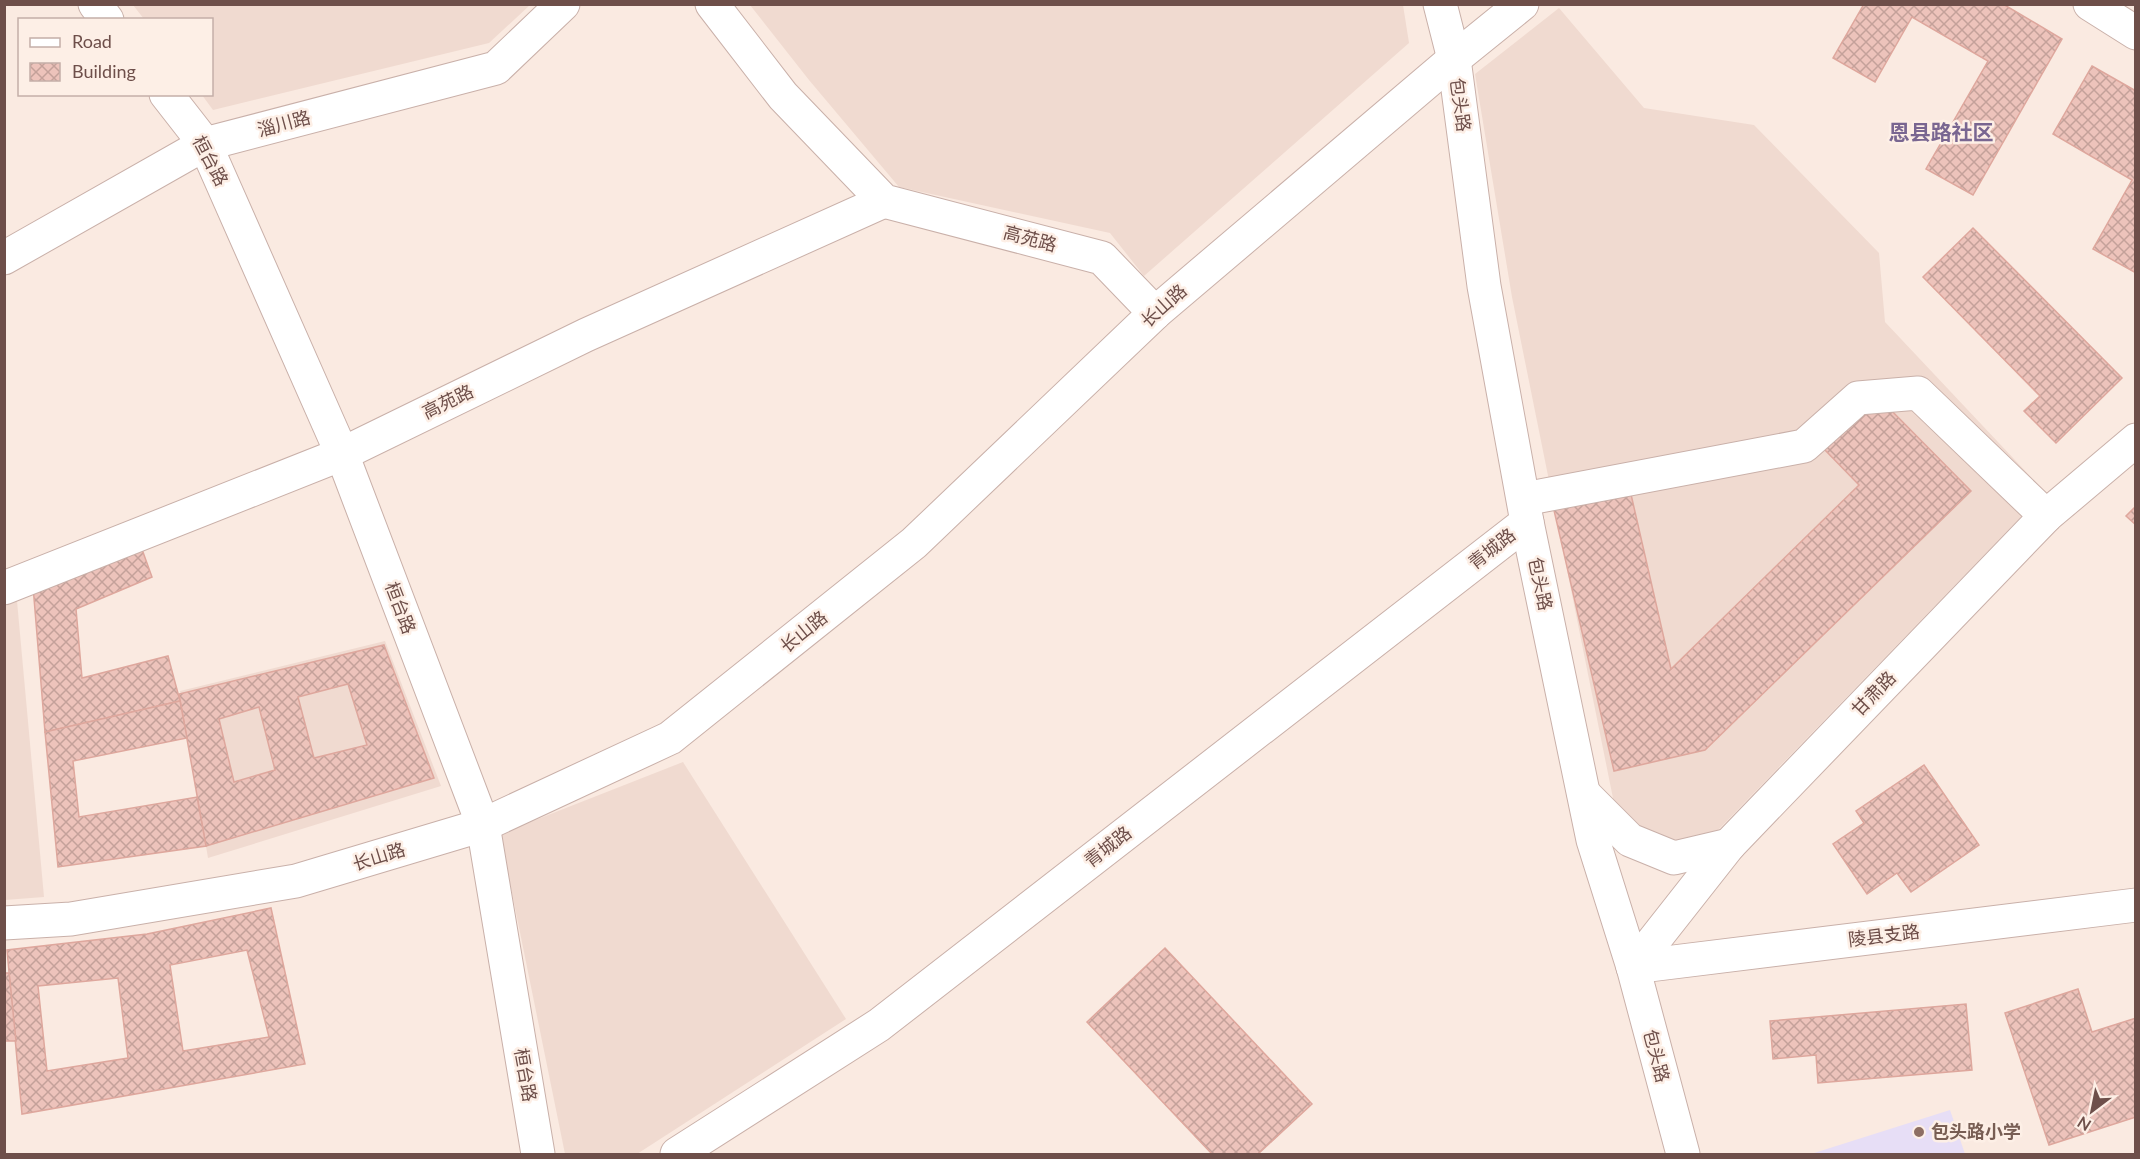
<svg xmlns="http://www.w3.org/2000/svg" width="2140" height="1159" viewBox="0 0 2140 1159" font-family="Lato,'Noto Sans SC',sans-serif">
	<defs>
		<pattern id="building-cross-hatch" width="8" height="8" patternUnits="userSpaceOnUse" patternTransform="scale(1.5)"><rect width="8" height="8" fill="#edc3bb"/><path d="M0 0l8 8M0 8l8-8" fill="none" stroke="#c4a19a"/></pattern>
	</defs>
	<rect width="100%" height="100%" fill="#faeae1"/>
	<g fill="#f0dad0">
		<path d="M 133,5 L 530,5 L 489,43 L 213,110 L 202,95 L 212,94 L 212,20 L 144,19 Z"/>
		<path d="M 750,5 L 1403,5 L 1409,43 L 1144,276 L 1110,233 L 899,187 L 809,80 Z"/>
		<path d="M 1559,8 L 1644,108 L 1754,125 L 1879,253 L 1885,322 L 2045,492 L 1691,858 L 1617,818 L 1512,297 L 1475,74 Z"/>
		<path d="M 17,601 L 44,897 L 5,900 L 4,607 Z"/>
		<path d="M 385,641 L 441,786 L 208,858 L 180,691 Z"/>
		<path d="M 683,762 L 846,1019 L 637,1154 L 565,1154 L 500,834 Z"/>
	</g>
	<path fill="#e7def6" d="M 1950,1110 L 1965,1154 L 1811,1154 Z"/>
	<g fill="url(#building-cross-hatch)" stroke="#dea79d" stroke-width="1.5" fill-rule="evenodd">
		<path d="M 1864,4 L 2003,4 L 2062,39 L 1973,195 L 1926,169 L 1988,61 L 1912,17 L 1875,82 L 1833,58 Z"/>
		<path d="M 2092,66 L 2136,91 L 2136,273 L 2093,249 L 2132,180 L 2053,134 Z"/>
		<path d="M 1973,228 L 2122,378 L 2056,443 L 2024,411 L 2040,396 L 1923,277 Z"/>
		<path d="M 1878,397 L 1971,491 L 1705,750 L 1614,771 L 1553,506 L 1630,490 L 1671,669 L 1859,485 L 1824,449 Z"/>
		<path d="M 2136,506 L 2136,525 L 2126,516 Z"/>
		<path d="M 139,541 L 152,577 L 76,609 L 82,678 L 168,656 L 180,701 L 45,732 L 33,586 Z"/>
		<path d="M 384,645 L 434,778 L 206,846 L 179,694 ZM 348,684 L 367,745 L 314,758 L 298,697 ZM 259,707 L 275,770 L 234,782 L 219,719 Z"/>
		<path d="M 180,701 L 187,738 L 73,761 L 79,817 L 197,797 L 206,846 L 58,867 L 45,732 Z"/>
		<path d="M 1924,765 L 1979,845 L 1911,892 L 1897,873 L 1867,894 L 1833,844 L 1864,823 L 1856,811 Z"/>
		<path d="M 271,908 L 305,1064 L 22,1114 L 7,950 L 147,934 ZM 247,950 L 269,1037 L 183,1051 L 170,965 ZM 118,978 L 128,1058 L 47,1071 L 38,986 Z"/>
		<path d="M 1165,948 L 1312,1104 L 1258,1154 L 1212,1154 L 1087,1022 Z"/>
		<path d="M 4,973 L 9,973 L 16,1041 L 4,1041 Z"/>
		<path d="M 2078,989 L 2092,1032 L 2136,1018 L 2136,1117 L 2049,1145 L 2005,1013 Z"/>
		<path d="M 1966,1004 L 1972,1070 L 1818,1083 L 1816,1055 L 1773,1059 L 1770,1021 Z"/>
	</g>
	<g fill="none" stroke-linecap="round" stroke-linejoin="round">
		<g stroke="#c9b0a9" stroke-width="35">
			<g id="minor">
				<path d="M 95,4 L 107,20"/>
				<path d="M 712,4 L 783,96 L 884,201 L 1102,258 L 1155,313"/>
				<path d="M 1440,4 L 1454,59 L 1484,286 L 1527,522 L 1593,840 L 1633,967 L 1683,1154"/>
				<path d="M 2090,4 L 2136,33"/>
				<path d="M 166,94 L 205,144 L 342,454 L 483,825 L 538,1154"/>
				<path d="M 4,258 L 205,144 L 496,68 L 563,4"/>
				<path d="M 1524,499 L 1804,446 L 1858,398 L 1918,393 L 2046,516"/>
				<path d="M 4,588 L 342,454 L 586,335 L 884,201"/>
				<path d="M 1584,794 L 1630,840 L 1674,858 L 1729,845"/>
				<path d="M 4,923 L 71,919 L 296,881 L 483,825 L 670,738 L 914,543 L 1155,313 L 1454,59 L 1522,4"/>
				<path d="M 1633,967 L 1729,845 L 2046,516 L 2136,440"/>
				<path d="M 1633,967 L 2136,905"/>
				<path d="M 677,1154 L 879,1025 L 1527,522"/>
			</g>
		</g>
		<use href="#minor" stroke="#fff" stroke-width="33"/>
	</g>
	<circle fill="#8d6e63" stroke="#fdefe6" stroke-width="2" cx="1919" cy="1132" r="6"/>
	<g text-anchor="middle" stroke-width="5" stroke-linejoin="round" paint-order="stroke">
		<g font-size="18" fill="#6e4f4a" stroke="#fdefe6">
			<text transform="translate(1460 105) rotate(82)" y="6">包头路</text>
			<text transform="translate(284 124) rotate(-15)" y="6">淄川路</text>
			<text transform="translate(210 161) rotate(62)" y="6">桓台路</text>
			<text transform="translate(1030 239) rotate(15)" y="6">高苑路</text>
			<text transform="translate(1164 306) rotate(-42)" y="6">长山路</text>
			<text transform="translate(448 402) rotate(-26)" y="6">高苑路</text>
			<text transform="translate(1492 549) rotate(-38)" y="6">青城路</text>
			<text transform="translate(1540 584) rotate(78)" y="6">包头路</text>
			<text transform="translate(400 608) rotate(69)" y="6">桓台路</text>
			<text transform="translate(804 632) rotate(-39)" y="6">长山路</text>
			<text transform="translate(1874 694) rotate(-46)" y="6">甘肃路</text>
			<text transform="translate(1108 847) rotate(-38)" y="6">青城路</text>
			<text transform="translate(379 857) rotate(-17)" y="6">长山路</text>
			<text transform="translate(1884 936) rotate(-7)" y="6">陵县支路</text>
			<text transform="translate(1656 1056) rotate(75)" y="6">包头路</text>
			<text transform="translate(525 1075) rotate(80)" y="6">桓台路</text>
		</g>
		<g font-size="18" font-weight="bold" fill="#785e54" stroke="#fdefe6" text-anchor="start">
			<text x="1931" y="1138">包头路小学</text>
		</g>
		<g font-size="21" font-weight="bold" fill="#796691" stroke="#fdefe6">
			<text x="1941" y="140">恩县路社区</text>
		</g>
	</g>
	<rect width="2140" height="1159" fill="none" stroke="#6e4f4a" stroke-width="12"/>
	<rect x="18" y="18" width="195" height="78" fill="#fdefe6" stroke="#c4afa8" stroke-width="1.5"/>
	<rect x="30" y="38" width="30" height="9" fill="#ffffff" stroke="#c4afa8" stroke-width="1.5"/>
	<text x="72" y="48" font-size="18" fill="#6e4f4a">Road</text>
	<rect x="30" y="63" width="30" height="18" fill="url(#building-cross-hatch)" stroke="#c4afa8" stroke-width="1.5"/>
	<text x="72" y="78" font-size="18" fill="#6e4f4a">Building</text>
	<g transform="translate(2092 1111) rotate(212)" stroke="#fdefe6" stroke-width="4.5" paint-order="stroke">
	<path d="M0-4.5L10 22L0 15L-10 22Z" fill="#6e4f4a"/>
	<text y="-9" font-size="16" font-weight="bold" text-anchor="middle" fill="#6e4f4a">N</text>
	</g>
</svg>
